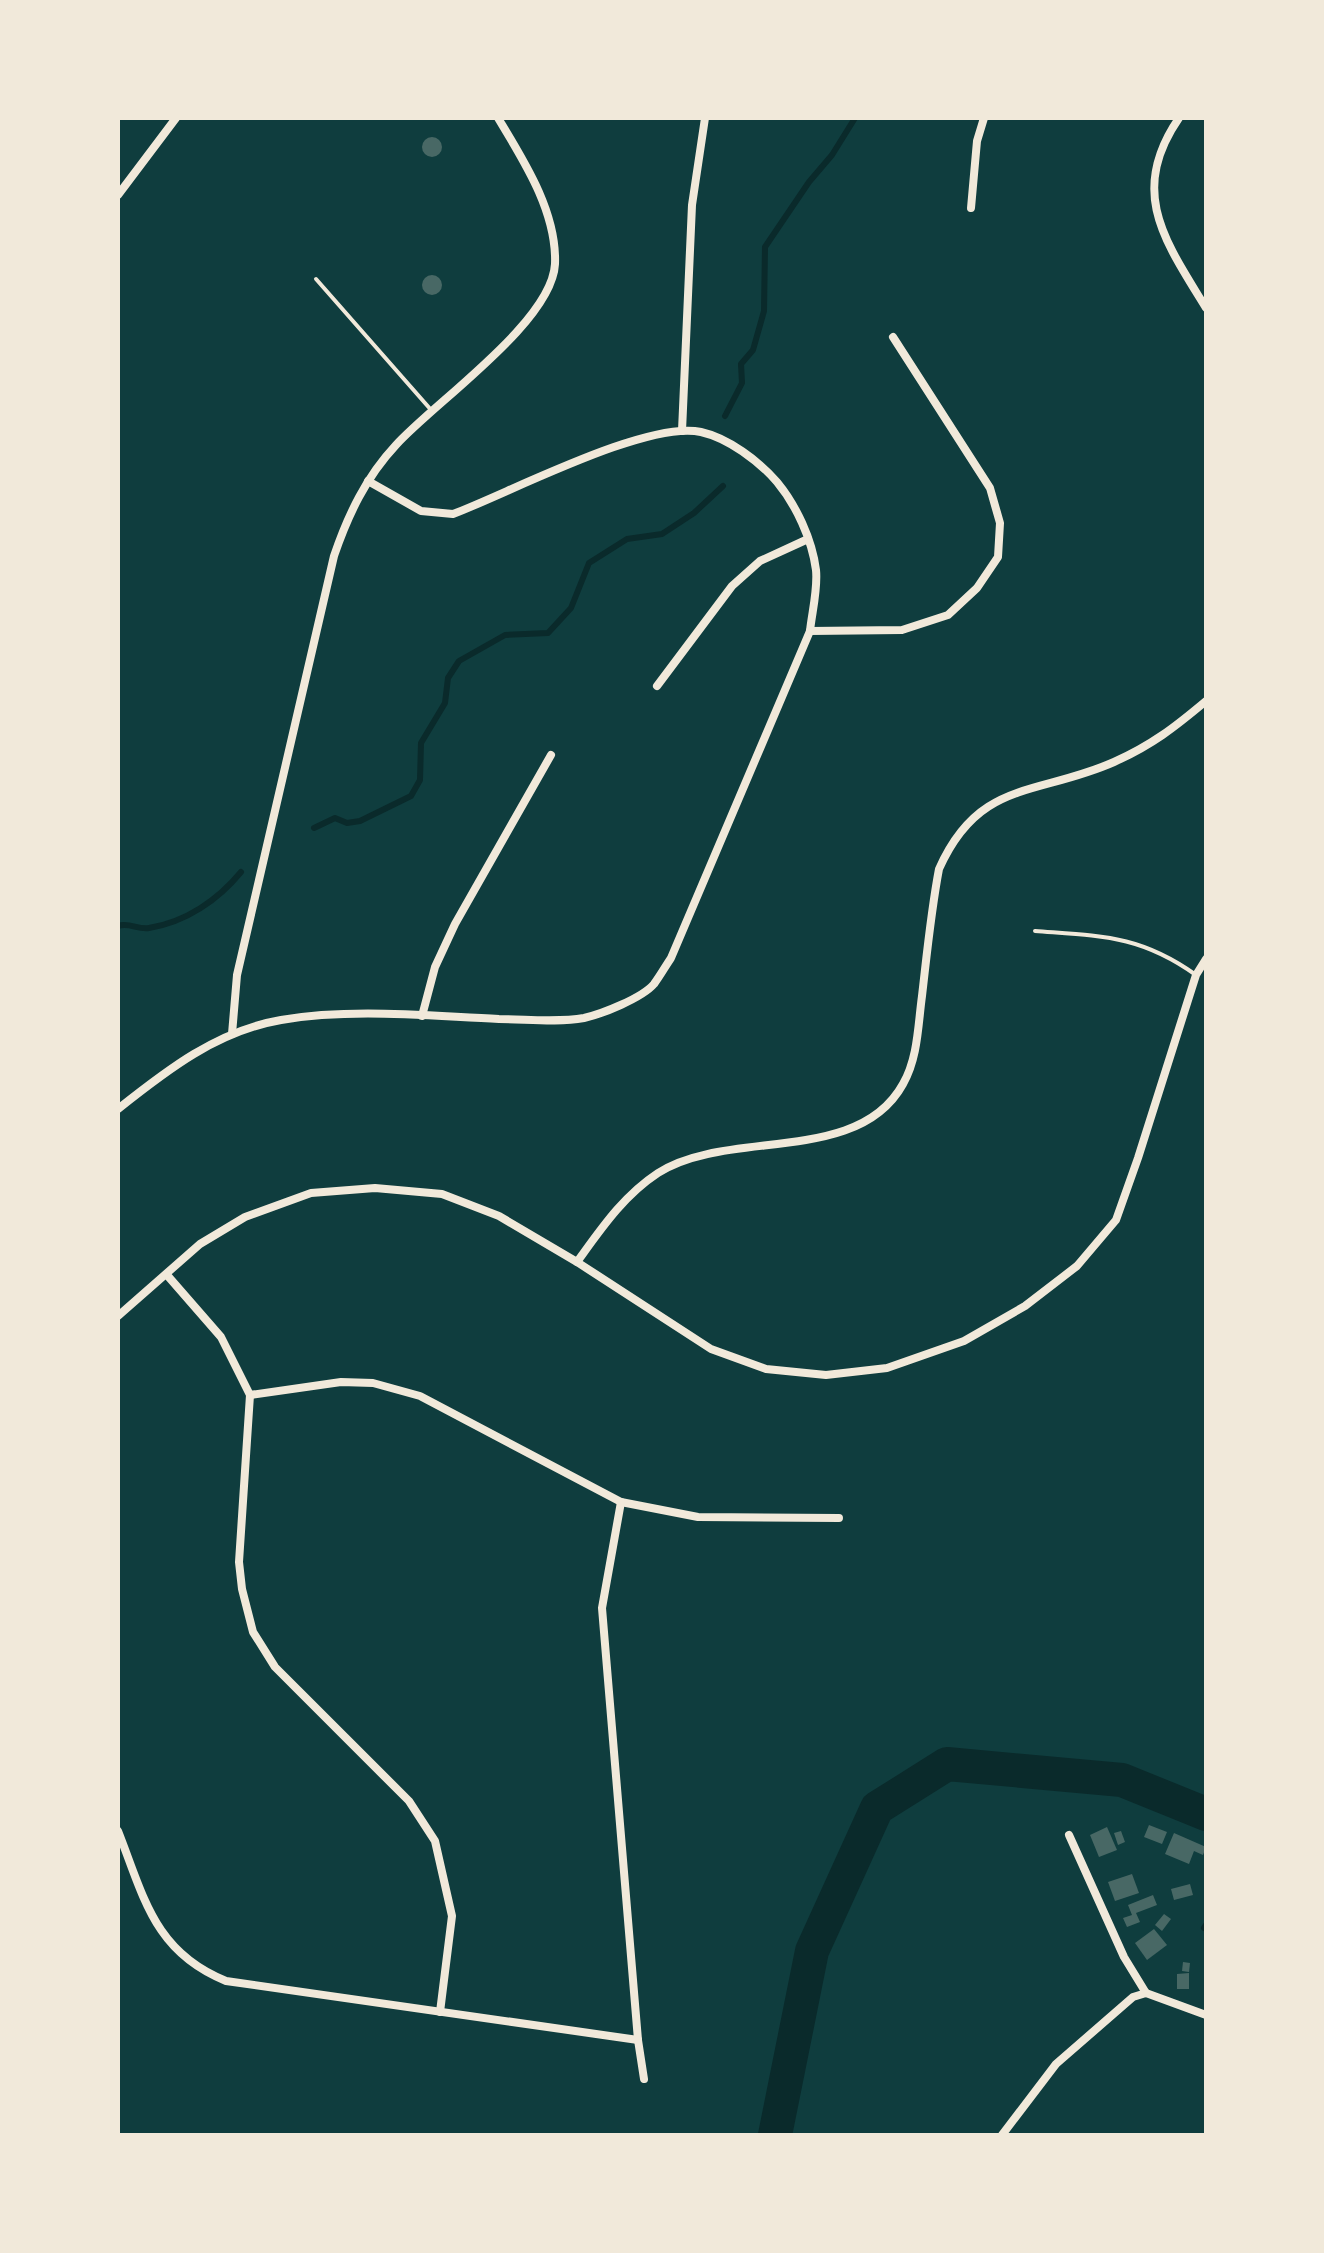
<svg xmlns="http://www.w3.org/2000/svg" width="1324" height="2253" viewBox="0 0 1324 2253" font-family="'Varela Round',sans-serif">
	<rect width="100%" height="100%" fill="#0f3d3e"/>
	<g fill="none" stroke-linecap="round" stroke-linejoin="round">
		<g stroke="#0a2a2b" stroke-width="6">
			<path d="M 725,416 L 742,383 L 741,364 L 753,350 L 764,311 L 765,247 L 809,182 L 832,155 L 855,118"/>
			<path d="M 314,828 L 335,818 L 347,823 L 360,821 L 411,796 L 420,780 L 421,743 L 445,703 L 448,678 L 459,661 L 505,635 L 548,633 L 571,608 L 589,563 L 627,539 L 662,534 L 694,513 L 723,486"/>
			<path d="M 118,926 C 129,922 138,930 149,928 C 186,922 218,900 241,872"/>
			<path d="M 1204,1928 L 1206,1925"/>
		</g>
		<path stroke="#0a2a2b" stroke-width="34" d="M 775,2135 L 812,1951 L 877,1808 L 947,1764 L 1122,1780 L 1206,1814"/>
	</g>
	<g fill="#486865">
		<circle cx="432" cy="147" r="10"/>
		<circle cx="432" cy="285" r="10"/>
		<path d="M 1149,1825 L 1167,1832 L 1162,1844 L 1144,1837 Z"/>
		<path d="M 1107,1827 L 1117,1850 L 1099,1857 L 1090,1835 Z"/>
		<path d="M 1121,1831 L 1125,1842 L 1118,1845 L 1114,1833 Z"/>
		<path d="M 1174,1833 L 1206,1847 L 1203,1855 L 1194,1851 L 1189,1864 L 1165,1854 Z"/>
		<path d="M 1132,1874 L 1139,1893 L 1115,1901 L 1108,1882 Z"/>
		<path d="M 1190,1884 L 1193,1895 L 1174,1900 L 1171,1889 Z"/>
		<path d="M 1153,1895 L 1157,1905 L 1136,1913 L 1140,1922 L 1127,1927 L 1123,1918 L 1132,1915 L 1128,1905 Z"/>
		<path d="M 1164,1914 L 1171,1919 L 1162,1931 L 1155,1925 Z"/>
		<path d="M 1154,1929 L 1167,1945 L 1147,1960 L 1135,1943 Z"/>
		<path d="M 1183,1962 L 1190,1963 L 1189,1972 L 1182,1971 Z"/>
		<path d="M 1189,1973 L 1189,1989 L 1177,1989 L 1177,1974 Z"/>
	</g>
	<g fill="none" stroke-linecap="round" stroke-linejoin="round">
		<g stroke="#f1e9da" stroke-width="4">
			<path d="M 316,279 L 432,411"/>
			<path d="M 1035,931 C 1101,936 1140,935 1196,975"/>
		</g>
		<g stroke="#f1e9da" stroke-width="8">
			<path d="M 1179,118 C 1128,192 1165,241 1206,308"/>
			<path d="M 118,195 L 176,118"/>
			<path d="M 971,208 L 977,141 L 984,118"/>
			<path d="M 682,431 L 692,205 L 705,118"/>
			<path d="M 810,631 L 902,630 L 948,615 L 977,588 L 998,557 L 1000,523 L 990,488 L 893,337"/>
			<path d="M 657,686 L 732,586 L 760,561 L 808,539"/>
			<path d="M 422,1016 L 435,967 L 455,924 L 551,755"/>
			<path d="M 232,1034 L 237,975 L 334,556 C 348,515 366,477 396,445 C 435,402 552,322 555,264 C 557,212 524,161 498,118"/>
			<path d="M 118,1109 C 167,1070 217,1031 281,1020 C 352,1008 427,1016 499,1019 C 526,1019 557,1023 584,1018 C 602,1014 642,998 654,984 C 660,976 665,967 671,958 L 810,631 C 812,612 818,589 816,570 C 812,539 796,505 777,482 C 759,461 728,438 701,432 C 647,420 509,493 453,514 L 421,511 L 368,481"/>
			<path d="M 577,1262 C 601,1229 623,1196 658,1173 C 728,1128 858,1166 903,1084 C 918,1058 918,1025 922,996 C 927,953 931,911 939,869 C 979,779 1037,796 1114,762 C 1152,745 1175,727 1206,701"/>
			<path d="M 167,1275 L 221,1337 L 250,1395 L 239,1562 L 242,1589 L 253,1632 L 275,1667 L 409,1801 L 435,1841 L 452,1916 L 440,2012"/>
			<path d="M 118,1316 L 200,1244 L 245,1217 L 311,1193 L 375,1188 L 442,1194 L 499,1216 L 577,1262 L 711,1349 L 766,1369 L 826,1375 L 887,1368 L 964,1341 L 1025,1306 L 1077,1266 L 1116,1220 L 1138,1158 L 1196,975 L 1206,959"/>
			<path d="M 250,1395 L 341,1382 L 373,1383 L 420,1396 L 621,1502 L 698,1517 L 839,1518"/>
			<path d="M 621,1502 L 602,1608 L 638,2040 L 644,2079"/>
			<path d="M 118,1831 C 144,1897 154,1952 226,1981 L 638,2040"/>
			<path d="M 1069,1835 L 1124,1957 L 1146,1993"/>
			<path d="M 1002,2135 L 1056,2064 L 1133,1997 L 1146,1993 L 1206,2015"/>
		</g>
	</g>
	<rect width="1324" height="2253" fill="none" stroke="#f1e9da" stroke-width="240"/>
</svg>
